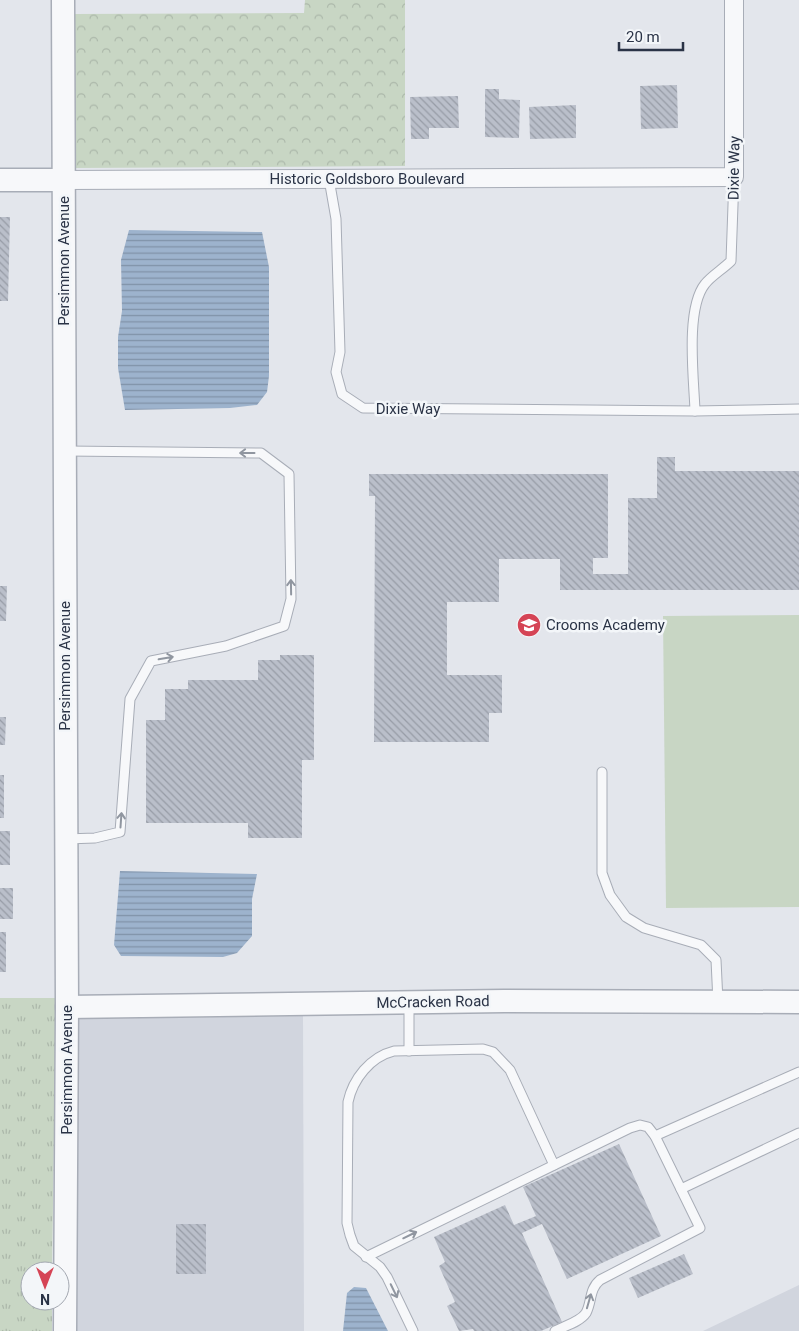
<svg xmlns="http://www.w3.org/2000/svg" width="799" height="1331" viewBox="0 0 799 1331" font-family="Roboto,sans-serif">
	<defs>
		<pattern id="forest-crowns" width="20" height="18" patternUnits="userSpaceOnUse" patternTransform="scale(1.25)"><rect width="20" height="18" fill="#c8d6c4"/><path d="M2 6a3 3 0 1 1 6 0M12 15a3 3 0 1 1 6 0" fill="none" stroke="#acb8aa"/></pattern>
		<pattern id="park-tufts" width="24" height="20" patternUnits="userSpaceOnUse" patternTransform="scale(1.25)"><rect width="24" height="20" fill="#c8d6c4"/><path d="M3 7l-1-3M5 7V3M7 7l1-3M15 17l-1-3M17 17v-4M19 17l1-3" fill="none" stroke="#acb8aa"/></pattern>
		<pattern id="water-rules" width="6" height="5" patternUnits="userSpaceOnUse" patternTransform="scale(1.25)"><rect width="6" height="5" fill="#9db3cd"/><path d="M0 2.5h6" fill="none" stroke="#8092a8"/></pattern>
		<pattern id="building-back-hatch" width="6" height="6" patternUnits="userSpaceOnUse" patternTransform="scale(1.25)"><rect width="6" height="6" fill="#babfca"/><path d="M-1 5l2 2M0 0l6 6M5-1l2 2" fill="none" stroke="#979ca6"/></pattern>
	</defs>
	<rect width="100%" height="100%" fill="#e3e6ec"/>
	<g fill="#d1d5de">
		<path d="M 303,1016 L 304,1331 L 76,1331 L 78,1019 Z"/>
		<path d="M 799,1285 L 799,1331 L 703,1331 Z"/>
	</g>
	<path fill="#c8d6c4" d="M 799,615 L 799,907 L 666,908 L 663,616 Z"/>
	<path fill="url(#forest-crowns)" d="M 305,0 L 405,0 L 405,166 L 74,168 L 74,14 L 304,13 Z"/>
	<path fill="url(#park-tufts)" d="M 0,998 L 56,998 L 52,1271 L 30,1271 L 30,1301 L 52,1301 L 52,1331 L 0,1331 Z"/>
	<g fill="url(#water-rules)">
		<path d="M 129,230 L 262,232 L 269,267 L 269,376 L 267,392 L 257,405 L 230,408 L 125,410 L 118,368 L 118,337 L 122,311 L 121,260 Z"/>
		<path d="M 120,871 L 257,874 L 252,899 L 252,936 L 237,953 L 223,957 L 121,956 L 114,945 Z"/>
		<path d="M 354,1287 L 366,1288 L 388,1331 L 343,1331 L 347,1293 Z"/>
	</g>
	<g fill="url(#building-back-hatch)">
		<path d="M 677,85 L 678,128 L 641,129 L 640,86 Z"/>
		<path d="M 485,89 L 499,89 L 499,99 L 520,100 L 519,138 L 485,137 Z"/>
		<path d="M 458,96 L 459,128 L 429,128 L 429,139 L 411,139 L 410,97 Z"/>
		<path d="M 576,105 L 576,138 L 530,139 L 529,107 Z"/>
		<path d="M 0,217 L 10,217 L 8,301 L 0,301 Z"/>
		<path d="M 657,457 L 675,457 L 675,471 L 799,471 L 799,590 L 560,590 L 560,559 L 499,559 L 499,602 L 447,602 L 447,675 L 502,675 L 502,713 L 489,713 L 489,742 L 374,742 L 375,496 L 369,496 L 369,474 L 608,474 L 608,558 L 593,558 L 593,574 L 628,574 L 628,498 L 657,498 Z"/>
		<path d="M 0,586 L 7,586 L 6,621 L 0,621 Z"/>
		<path d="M 280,655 L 314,655 L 314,760 L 302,760 L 302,838 L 248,838 L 248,823 L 146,823 L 146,720 L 165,720 L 165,689 L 188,689 L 188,680 L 258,680 L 258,660 L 280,660 Z"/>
		<path d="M 0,717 L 6,717 L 5,745 L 0,745 Z"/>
		<rect x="0" y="775" width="4" height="43"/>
		<rect x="0" y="831" width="10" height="34"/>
		<rect x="0" y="888" width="13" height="31"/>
		<rect x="0" y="932" width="6" height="40"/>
		<path d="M 619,1144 L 661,1236 L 567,1279 L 542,1224 L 522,1233 L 562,1322 L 541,1331 L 474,1331 L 473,1329 L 459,1331 L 447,1306 L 455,1302 L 439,1266 L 445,1262 L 434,1237 L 505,1205 L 514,1225 L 536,1216 L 523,1187 Z"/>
		<rect x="176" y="1224" width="30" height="50"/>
		<path d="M 684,1254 L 693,1274 L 638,1298 L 629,1278 Z"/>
	</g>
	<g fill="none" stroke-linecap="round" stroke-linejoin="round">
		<g stroke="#a8adb7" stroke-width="11">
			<g id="service">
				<path d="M 329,179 L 336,219 L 340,352 L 336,372 L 342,394 L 363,408 L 695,411 L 799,409"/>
				<path d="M 695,411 C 694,380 685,309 705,284 C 711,276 723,269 731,261 L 734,177"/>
				<path d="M 66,451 L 261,453 L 289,474 L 291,599 L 284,626 L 226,646 L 151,661 L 130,699 L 120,832 L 95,838 L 66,839"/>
				<path d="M 602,772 L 602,873 L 610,895 L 626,917 L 644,928 L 701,945 L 716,960 L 718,1002"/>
				<path d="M 409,1003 L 409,1051"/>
				<path d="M 655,1136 L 799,1072"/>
				<path d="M 681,1189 L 799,1133"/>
				<path d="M 366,1257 L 630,1128 L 640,1125 L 648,1127 L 655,1136 L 700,1228 L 600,1280 C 589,1289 592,1302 586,1313 C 580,1322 564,1326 555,1331"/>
				<path d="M 413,1331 L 387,1277 L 380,1267 L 354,1246 L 350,1235 L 347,1223 L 348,1102 C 353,1079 370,1057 394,1051 L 483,1049 L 493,1052 L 510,1070 L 554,1165"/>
			</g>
		</g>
		<g stroke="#a8adb7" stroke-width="20">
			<path id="minor" d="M 63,180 L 734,177 L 734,0"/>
		</g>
		<g stroke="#a8adb7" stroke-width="25">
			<g id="tertiary">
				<path d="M 63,0 L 67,1007 L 65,1331"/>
				<path d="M 0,180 L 63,180"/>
				<path d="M 67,1007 L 504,1001 L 799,1002"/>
			</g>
		</g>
		<use href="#service" stroke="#f7f8fa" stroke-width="9"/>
		<use href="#minor" stroke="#f7f8fa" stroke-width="18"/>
		<use href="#tertiary" stroke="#f7f8fa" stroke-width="22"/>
	</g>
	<defs><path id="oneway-shaft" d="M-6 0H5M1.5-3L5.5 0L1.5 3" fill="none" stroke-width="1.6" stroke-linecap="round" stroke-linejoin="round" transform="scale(1.25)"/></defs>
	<g stroke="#9096a0">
		<use href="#oneway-shaft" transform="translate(247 453) rotate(180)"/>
		<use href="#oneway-shaft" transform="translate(291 587) rotate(-91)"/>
		<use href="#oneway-shaft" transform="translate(166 658) rotate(-10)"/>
		<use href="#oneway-shaft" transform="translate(121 820) rotate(-86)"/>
		<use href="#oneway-shaft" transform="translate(410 1235) rotate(-26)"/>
		<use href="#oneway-shaft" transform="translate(394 1291) rotate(64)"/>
		<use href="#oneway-shaft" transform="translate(589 1301) rotate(-74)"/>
	</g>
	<defs>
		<g id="school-disc" transform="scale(1.25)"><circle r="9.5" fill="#d54455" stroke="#f3f6f9"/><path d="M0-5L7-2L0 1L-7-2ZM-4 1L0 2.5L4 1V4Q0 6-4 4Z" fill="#fff"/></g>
	</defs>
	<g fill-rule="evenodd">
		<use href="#school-disc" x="529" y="625"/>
	</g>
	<g text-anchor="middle" stroke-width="5" stroke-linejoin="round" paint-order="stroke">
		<g font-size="15" fill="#2a3346" stroke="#f3f6f9">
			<text transform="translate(734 168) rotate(-89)" y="5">Dixie Way</text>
			<text x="367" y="184">Historic Goldsboro Boulevard</text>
			<text transform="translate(64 261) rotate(-90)" y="5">Persimmon Avenue</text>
			<text x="408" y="414">Dixie Way</text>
			<text transform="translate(65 666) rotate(-90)" y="5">Persimmon Avenue</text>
			<text transform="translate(433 1002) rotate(-1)" y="5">McCracken Road</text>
			<text transform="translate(67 1070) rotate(-90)" y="5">Persimmon Avenue</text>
		</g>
		<g font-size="15" fill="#2a3346" stroke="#f3f6f9" text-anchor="start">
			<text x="546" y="630">Crooms Academy</text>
		</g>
	</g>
	<g transform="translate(45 1286) rotate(180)"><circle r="24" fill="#f3f6f9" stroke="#a3a8b1"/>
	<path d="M0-4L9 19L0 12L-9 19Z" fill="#d54455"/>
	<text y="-8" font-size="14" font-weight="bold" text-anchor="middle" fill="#2a3346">N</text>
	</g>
	<path d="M619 42v8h64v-8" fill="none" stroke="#2a3346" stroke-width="2.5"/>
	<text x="626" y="42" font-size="15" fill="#2a3346" stroke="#f3f6f9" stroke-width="4" paint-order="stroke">20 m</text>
</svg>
